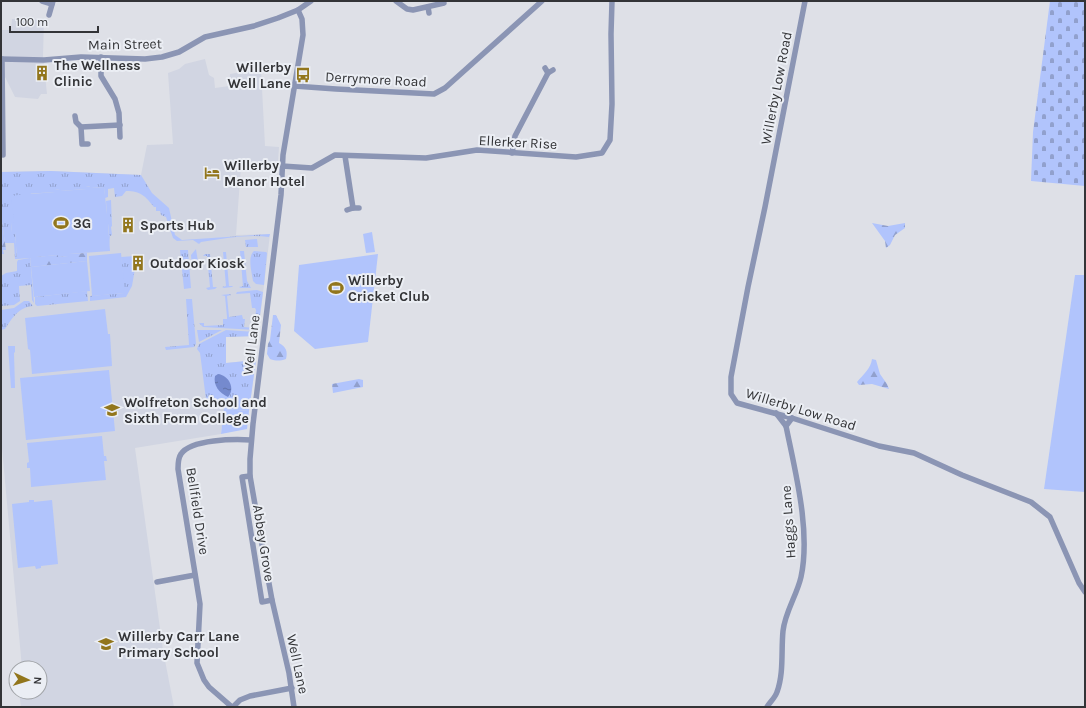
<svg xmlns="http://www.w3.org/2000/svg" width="1086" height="708" viewBox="0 0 1086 708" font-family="Karla,sans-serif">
	<defs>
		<pattern id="grass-tufts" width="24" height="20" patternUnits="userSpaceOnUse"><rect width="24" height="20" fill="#b1c4fc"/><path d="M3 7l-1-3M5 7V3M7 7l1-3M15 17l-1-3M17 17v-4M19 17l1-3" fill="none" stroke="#91a0cd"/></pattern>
		<pattern id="forest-firs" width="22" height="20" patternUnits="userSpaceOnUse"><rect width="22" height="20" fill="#b1c4fc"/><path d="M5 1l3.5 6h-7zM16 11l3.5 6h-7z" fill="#91a0cd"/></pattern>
		<pattern id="cemetery-stones" width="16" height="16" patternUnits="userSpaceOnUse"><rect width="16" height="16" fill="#b1c4fc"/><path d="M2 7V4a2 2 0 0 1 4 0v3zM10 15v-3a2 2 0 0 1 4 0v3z" fill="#91a0cd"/></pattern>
		<pattern id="water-ripples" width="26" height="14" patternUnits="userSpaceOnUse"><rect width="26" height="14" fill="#758ace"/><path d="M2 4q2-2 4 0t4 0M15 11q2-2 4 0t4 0" fill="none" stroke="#6172a8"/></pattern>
	</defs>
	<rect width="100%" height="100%" fill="#dee0e7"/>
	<g fill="#d1d5e2">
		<path d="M 12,19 L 44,20 L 43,56 L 47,94 L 41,94 L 38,99 L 15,97 L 4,75 L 1,65 L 1,30 L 11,30 Z"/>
		<path d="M 205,59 L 209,75 L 214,78 L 215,88 L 229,86 L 230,74 L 261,69 L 265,146 L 279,147 L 278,162 L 241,166 L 236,235 L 270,234 L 258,336 L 226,337 L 226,363 L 256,360 L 249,411 L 224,409 L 221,434 L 135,448 L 163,650 L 174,707 L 21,707 L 19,692 L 40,692 L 40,668 L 22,668 L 1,437 L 1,172 L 51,171 L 141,175 L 147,145 L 173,144 L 168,73 L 179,69 L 185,64 Z"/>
	</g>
	<g fill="url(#grass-tufts)">
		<path d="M 51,171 L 141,175 L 152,193 L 169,208 L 175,235 L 182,240 L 270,234 L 269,237 C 247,234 223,239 201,242 L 199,244 L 193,240 L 177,241 L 173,238 L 166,217 L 161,215 L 160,211 L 156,211 L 156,207 L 154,207 C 145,196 141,191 126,191 L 122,196 L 115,197 L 114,188 L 108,189 L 108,197 L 105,198 L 104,187 L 91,188 L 90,186 L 86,187 L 86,189 L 60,191 L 60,189 L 55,190 L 55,192 L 25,194 L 14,223 L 11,223 L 12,232 L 15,232 L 17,259 L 15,259 L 14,243 L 5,243 L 1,215 L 1,172 Z"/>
		<path d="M 111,200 L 112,226 L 111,227 L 112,235 L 110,236 L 110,246 L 108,223 L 110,223 L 110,215 L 107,215 L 106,201 Z"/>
		<path d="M 257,239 L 258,247 L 246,247 L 245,240 Z"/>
		<path d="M 196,249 L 199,268 L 193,269 L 192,266 L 191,255 Z"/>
		<path d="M 180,250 L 188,250 L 191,288 L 184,289 Z"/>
		<path d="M 240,251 L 244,251 L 247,281 L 251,288 L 241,288 L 239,287 L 243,286 Z"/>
		<path d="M 254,251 L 266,252 L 267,253 L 264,285 L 256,284 L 253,281 C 252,273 247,257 254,251 Z"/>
		<path d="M 223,252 L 226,252 L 229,286 L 233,286 L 232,287 L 224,288 L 222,287 L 226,286 Z"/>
		<path d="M 205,254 L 210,254 L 213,287 L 217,287 L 215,289 L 208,290 L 206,288 L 210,287 L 207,256 L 203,256 Z"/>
		<path d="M 141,255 L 141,258 L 136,263 L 132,286 L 126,297 L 90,301 L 90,296 L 124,293 L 121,257 L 135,256 L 135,258 L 139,258 Z"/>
		<path d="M 30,258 L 34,303 L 32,300 L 31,285 L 19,286 L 20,301 L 14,305 L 1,306 L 1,276 L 6,273 L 17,271 L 17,262 L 18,260 Z"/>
		<path d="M 257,290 L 263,292 L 258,330 L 203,327 L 199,323 L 204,323 L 204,326 L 223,325 L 223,319 L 227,319 L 227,317 L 225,296 L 221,295 L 230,294 L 231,295 L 227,296 L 229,317 L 242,315 L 243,319 L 245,319 L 244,327 L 254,328 L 256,310 L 255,308 L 252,308 L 250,293 L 236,294 L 237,292 Z"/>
		<path d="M 87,291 L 88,301 L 37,306 L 35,304 L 35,297 Z"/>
		<path d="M 186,299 L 192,299 L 196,344 L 194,347 L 166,350 L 165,347 L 189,345 Z"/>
		<path d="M 24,301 L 29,301 L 33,306 C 19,307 12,318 5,329 L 1,330 L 1,310 L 14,308 Z"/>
		<path d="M 197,330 L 222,330 L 199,342 Z"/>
		<path d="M 226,330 L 258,332 L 258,336 L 226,337 L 226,363 L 256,360 L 249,411 L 207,407 L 200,353 L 197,349 L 199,344 Z"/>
	</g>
	<g fill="url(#forest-firs)">
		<path d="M 1,215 L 6,250 L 3,250 L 4,254 L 1,254 Z"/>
		<path d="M 872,223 L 888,226 L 905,223 L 905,228 L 895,235 L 890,245 L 886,248 L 885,241 Z"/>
		<path d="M 87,253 L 87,261 L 31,267 L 30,258 L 31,259 L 36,259 L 36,257 L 58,255 L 59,257 L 68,256 L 68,254 Z"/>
		<path d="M 273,315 L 276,315 L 281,325 L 279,343 C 286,347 288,351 286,359 C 280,361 276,361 270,359 L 267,354 L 268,344 L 270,340 Z"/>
		<path d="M 872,359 L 876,360 L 880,374 L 887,384 L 889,389 L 872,384 L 859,385 L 857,382 C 863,375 871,368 872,359 Z"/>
		<path d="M 359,379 L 363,380 L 363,387 L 333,393 L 332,384 Z"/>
	</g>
	<path fill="url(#cemetery-stones)" d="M 1050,1 L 1085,1 L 1085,186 L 1031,181 L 1033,132 Z"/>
	<g fill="#b1c4fc">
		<path d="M 91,186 L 91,188 L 104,187 L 107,214 L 110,214 L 111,223 L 108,224 L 110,251 L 69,254 L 69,256 L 58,257 L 58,255 L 36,257 L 36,259 L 31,259 L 30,258 L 17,259 L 15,232 L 12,232 L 11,223 L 14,222 L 11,196 L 25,194 L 25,192 L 30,192 L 31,194 L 55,192 L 55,190 L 60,189 L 61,191 L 86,189 L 86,187 Z"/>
		<path d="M 372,232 L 375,252 L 366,253 L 363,234 Z"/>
		<path d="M 121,253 L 125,293 L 92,296 L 89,256 Z"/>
		<path d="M 378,254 L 368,342 L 315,349 L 294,331 L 299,265 Z"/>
		<path d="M 87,261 L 90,291 L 34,297 L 31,267 Z"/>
		<path d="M 1075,275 L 1085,275 L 1085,492 L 1044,489 Z"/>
		<path d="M 105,309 L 108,334 L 110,334 L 112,366 L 32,374 L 30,350 L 28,349 L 25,318 Z"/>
		<path d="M 8,346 L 15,346 L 15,352 L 14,353 L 15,388 L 11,388 Z"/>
		<path d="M 109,370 L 115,431 L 26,440 L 20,378 Z"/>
		<path d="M 224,409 L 249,411 L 247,429 L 221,434 Z"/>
		<path d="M 102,436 L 104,456 L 106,456 L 107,461 L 104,461 L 106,480 L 31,487 L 30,468 L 27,468 L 27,463 L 29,462 L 27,443 Z"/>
		<path d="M 29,500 L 34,500 L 34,502 L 52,500 L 58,564 L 41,566 L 41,568 L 36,569 L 35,566 L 18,568 L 12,504 L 29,502 Z"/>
	</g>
	<path fill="url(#water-ripples)" d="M 218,374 C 228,375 236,388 228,397 C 219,393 213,385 215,376 Z"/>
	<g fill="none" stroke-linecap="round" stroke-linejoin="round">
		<g stroke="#8b95b4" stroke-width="5.5">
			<path d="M 42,1 L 52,4"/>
			<path d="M 396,1 L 407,9 L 413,10 L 444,3"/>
			<path d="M 805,1 L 765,207 L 748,287 L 731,377 L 731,394 L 737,403 L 792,418 L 879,446 L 914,453 L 962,475 L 1031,502 L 1050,517 L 1079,583 L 1085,592"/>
			<path d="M 428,7 L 429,13"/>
			<path d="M 49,15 L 53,1"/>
			<path d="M 101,57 L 101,76 L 115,99 L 119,113 L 120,137"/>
			<path d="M 1,59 L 44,60 L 81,57 L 145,59 L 162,57 L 179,52 L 205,37 L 254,26 L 278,18 L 298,10 L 311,1"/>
			<path d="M 2,59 L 3,155"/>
			<path d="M 545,68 L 548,73 L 553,70"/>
			<path d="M 294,86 L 336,89 L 434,94 L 445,88 L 542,1"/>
			<path d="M 75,116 L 76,122 L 81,127 L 120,125"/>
			<path d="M 81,127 L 82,144 L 88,144"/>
			<path d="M 512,153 L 515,136 L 548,73"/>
			<path d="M 345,156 L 353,208"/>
			<path d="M 282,166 L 312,168 L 335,155 L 426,158 L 477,150 L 576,157 L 602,153 L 610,140 L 612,104 L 611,34 L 612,1"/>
			<path d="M 347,210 L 353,208 L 359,208"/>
			<path d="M 776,413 L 786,426"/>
			<path d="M 250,476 L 242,477 L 262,602 L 272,600"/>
			<path d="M 157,582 L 195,575"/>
			<path d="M 232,707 L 209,687 L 204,680 L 197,663 L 200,604 L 178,469 C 178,463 178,458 181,454 C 191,439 235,439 251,440"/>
			<path d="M 233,707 L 240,700 L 250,696 L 292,688"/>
			<path d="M 294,707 L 289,673 L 272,600 L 264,556 L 250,476 L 250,459 L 253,424 L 281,195 L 283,155 L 303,35 L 302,19 L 298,10"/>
			<path d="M 767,707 C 770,702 775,698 777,692 C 784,673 781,651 783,631 C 785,612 797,595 801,577 C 811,531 795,471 786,426 L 792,418"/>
		</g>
	</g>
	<defs>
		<g id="building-bare" transform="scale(1.2)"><path d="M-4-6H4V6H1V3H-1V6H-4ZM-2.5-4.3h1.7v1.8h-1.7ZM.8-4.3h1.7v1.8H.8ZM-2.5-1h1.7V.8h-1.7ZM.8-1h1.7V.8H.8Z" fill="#92761c" stroke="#ebeef4" stroke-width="2.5" paint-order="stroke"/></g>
		<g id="bus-bare" transform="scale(1.2)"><path d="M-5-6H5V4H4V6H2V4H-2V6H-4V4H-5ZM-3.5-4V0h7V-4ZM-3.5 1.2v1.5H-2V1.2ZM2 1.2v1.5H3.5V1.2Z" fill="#92761c" stroke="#ebeef4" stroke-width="2.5" paint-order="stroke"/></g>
		<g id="hotel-bare" transform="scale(1.2)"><path d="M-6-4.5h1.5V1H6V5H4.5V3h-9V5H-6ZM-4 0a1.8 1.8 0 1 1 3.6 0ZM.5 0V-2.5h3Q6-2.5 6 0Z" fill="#92761c" stroke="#ebeef4" stroke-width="2.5" paint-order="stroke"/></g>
		<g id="stadium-bare" transform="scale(1.2)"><path d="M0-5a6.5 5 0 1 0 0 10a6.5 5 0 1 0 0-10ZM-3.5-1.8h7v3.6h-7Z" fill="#92761c" stroke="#ebeef4" stroke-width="2.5" paint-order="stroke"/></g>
		<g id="school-bare" transform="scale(1.2)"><path d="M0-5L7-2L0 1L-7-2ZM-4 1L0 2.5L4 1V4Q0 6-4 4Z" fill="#92761c" stroke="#ebeef4" stroke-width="2.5" paint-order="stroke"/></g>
	</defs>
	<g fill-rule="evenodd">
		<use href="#building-bare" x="42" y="73"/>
		<use href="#bus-bare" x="303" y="75"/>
		<use href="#hotel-bare" x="212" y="173"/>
		<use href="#stadium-bare" x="61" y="223"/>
		<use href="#building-bare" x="128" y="225"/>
		<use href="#building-bare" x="138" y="263"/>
		<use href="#stadium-bare" x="336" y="288"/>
		<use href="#school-bare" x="112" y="410"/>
		<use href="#school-bare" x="106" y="644"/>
	</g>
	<g text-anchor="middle" stroke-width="4" stroke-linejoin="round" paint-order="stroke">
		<g font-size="14" fill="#333437" stroke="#ebeef4">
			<text transform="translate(125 44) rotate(-1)" y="5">Main Street</text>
			<text transform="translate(376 79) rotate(3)" y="5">Derrymore Road</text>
			<text transform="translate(776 88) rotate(-79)" y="5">Willerby Low Road</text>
			<text transform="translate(518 142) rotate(3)" y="5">Ellerker Rise</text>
			<text transform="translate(251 345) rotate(-83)" y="5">Well Lane</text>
			<text transform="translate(801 409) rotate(17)" y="5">Willerby Low Road</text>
			<text transform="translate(198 511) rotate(81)" y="5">Bellfield Drive</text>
			<text transform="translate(788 522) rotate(-94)" y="5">Haggs Lane</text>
			<text transform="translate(264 543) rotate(81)" y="5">Abbey Grove</text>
			<text transform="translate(298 664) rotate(78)" y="5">Well Lane</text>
		</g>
		<g font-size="14" font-weight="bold" fill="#333437" stroke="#ebeef4" text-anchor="start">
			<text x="54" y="70">The Wellness<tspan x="54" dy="16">Clinic</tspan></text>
			<text x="291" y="72" text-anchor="end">Willerby<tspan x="291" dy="16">Well Lane</tspan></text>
			<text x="224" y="170">Willerby<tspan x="224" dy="16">Manor Hotel</tspan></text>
			<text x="73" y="228">3G</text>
			<text x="140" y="230">Sports Hub</text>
			<text x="150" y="268">Outdoor Kiosk</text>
			<text x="348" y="285">Willerby<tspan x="348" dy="16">Cricket Club</tspan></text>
			<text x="124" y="407">Wolfreton School and<tspan x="124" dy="16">Sixth Form College</tspan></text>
			<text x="118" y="641">Willerby Carr Lane<tspan x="118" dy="16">Primary School</tspan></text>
		</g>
	</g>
	<rect width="1086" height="708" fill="none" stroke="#333437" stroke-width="4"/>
	<g transform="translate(28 680) rotate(94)"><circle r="19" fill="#ebeef4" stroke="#a1a4a8"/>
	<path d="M0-3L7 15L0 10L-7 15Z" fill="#92761c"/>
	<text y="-6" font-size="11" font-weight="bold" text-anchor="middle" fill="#333437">N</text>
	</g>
	<path d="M10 26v6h88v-6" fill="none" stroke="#333437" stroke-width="2"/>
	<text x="16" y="26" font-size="12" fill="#333437" stroke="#ebeef4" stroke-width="3" paint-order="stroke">100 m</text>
</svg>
